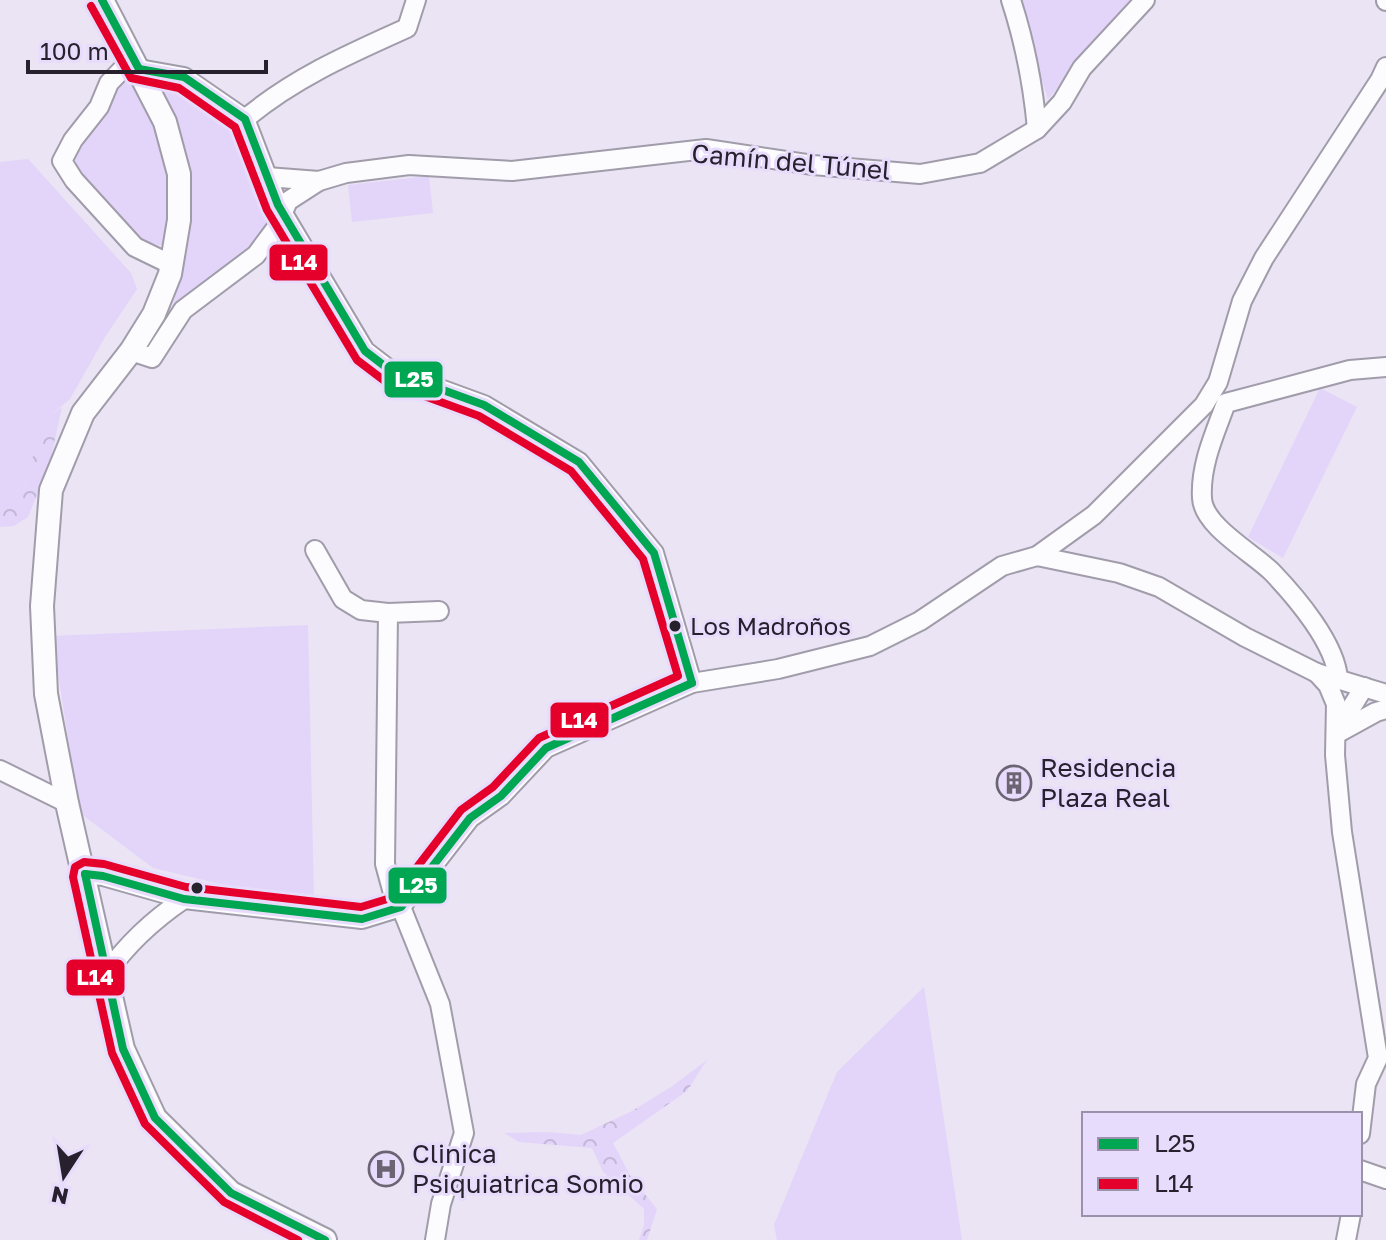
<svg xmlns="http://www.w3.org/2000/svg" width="1386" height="1240" viewBox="0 0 1386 1240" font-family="'Golos Text',sans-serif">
	<defs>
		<pattern id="forest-crowns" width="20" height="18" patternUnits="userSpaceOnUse" patternTransform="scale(2)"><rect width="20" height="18" fill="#e2d5f9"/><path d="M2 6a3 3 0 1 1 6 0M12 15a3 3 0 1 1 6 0" fill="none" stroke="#c2b7d6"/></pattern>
	</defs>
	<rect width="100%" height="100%" fill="#eae4f5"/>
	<g fill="#e2d5f9">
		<path d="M 1015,0 L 1132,0 L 1048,99 Z"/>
		<path d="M 127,78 L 165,81 L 214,110 L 235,128 L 261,177 L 272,220 C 246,265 204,277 171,313 L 187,251 L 136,240 L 73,162 L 83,133 Z"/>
		<path d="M 28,159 L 131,273 L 137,289 L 105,337 L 70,399 L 43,421 L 23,492 L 0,508 L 0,162 Z"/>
		<path d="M 429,176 L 433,213 L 352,222 L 348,185 Z"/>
		<path d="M 1320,388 L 1357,407 L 1283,558 L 1248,537 Z"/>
		<path d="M 308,625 L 314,900 L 279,898 L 153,868 L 80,813 L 52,636 Z"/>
		<path d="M 924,987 L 962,1240 L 777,1240 L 774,1225 L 837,1072 Z"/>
	</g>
	<g fill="url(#forest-crowns)">
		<path d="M 62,407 L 50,462 L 28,517 L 14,526 L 0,527 L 0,508 L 23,492 L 43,420 Z"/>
		<path d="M 707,1060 L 687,1091 L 613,1143 L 631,1177 L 657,1209 L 647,1240 L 639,1240 L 644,1225 L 644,1209 L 603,1172 L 592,1148 L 519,1142 L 504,1133 L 547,1132 L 581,1135 L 632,1111 L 671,1087 Z"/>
	</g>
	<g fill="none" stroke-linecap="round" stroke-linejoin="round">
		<g stroke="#a19caa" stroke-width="22">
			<g id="minor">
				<path d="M 1011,0 C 1025,43 1033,84 1037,129"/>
				<path d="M 1386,0 L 1386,1"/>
				<path d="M 133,58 L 109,83 L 99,107 L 73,140 L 62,161 L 74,180 L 135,247 L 172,265"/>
				<path d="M 139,69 L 184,77 L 245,119 L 278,205 L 365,351 L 391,371 L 484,405 L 579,462 L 654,553 L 692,683"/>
				<path d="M 245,119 C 294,78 349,54 407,28 L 416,0"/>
				<path d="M 267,177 L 319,181 L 346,173 L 409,165 L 512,171 L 706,149 L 813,165 L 920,174 L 980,163 L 1037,129 L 1062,102 L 1082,68 L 1145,0"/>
				<path d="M 131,351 L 152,358 L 183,310 L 256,255 L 276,228 L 288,201 L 319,181"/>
				<path d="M 315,550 L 343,599 L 361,610 L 388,613"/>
				<path d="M 1037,556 L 1119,573 L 1159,587 L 1245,637 L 1317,673 L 1386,694"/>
				<path d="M 1317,673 L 1328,685 L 1336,704 L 1335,755 L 1342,832 L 1378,1058 L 1366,1084 L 1360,1134"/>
				<path d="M 1338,679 C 1336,644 1296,597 1272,572 C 1253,553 1203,526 1202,498 C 1200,465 1215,433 1226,403 L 1350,370 L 1386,367"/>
				<path d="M 1337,731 L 1364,687"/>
				<path d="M 1336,734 L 1376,712 L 1386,709"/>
				<path d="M 0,770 L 67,803"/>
				<path d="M 85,874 L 103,876 L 184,899 L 362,919 L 401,907 L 470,818 L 501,796 L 546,748 L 692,683 L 778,669 L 870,646 L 920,621 L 1002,566 L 1037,556 L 1094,515 L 1204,405 L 1218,382 L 1242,301 L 1264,258 L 1380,80 L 1386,67"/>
				<path d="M 401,907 L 440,1004 L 464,1133 L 441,1204 L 435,1240"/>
				<path d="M 397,908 L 385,864 L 388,613 L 439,611"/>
				<path d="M 106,974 C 127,944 153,920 184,899"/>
				<path d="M 1360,1170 L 1386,1179"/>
				<path d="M 1346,1240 L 1351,1214"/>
			</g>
		</g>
		<g stroke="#a19caa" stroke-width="26">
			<path id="tertiary" d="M 102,0 L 165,122 L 179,174 L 179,220 L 170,274 L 154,314 L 131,351 L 83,413 L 51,490 L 42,606 L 46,694 L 67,803 L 123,1049 L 155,1118 L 231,1193 L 325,1240"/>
		</g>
		<use href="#minor" stroke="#fcfbfe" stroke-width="18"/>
		<use href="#tertiary" stroke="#fcfbfe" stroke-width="22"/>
		<g stroke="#e8dcfd" stroke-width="14">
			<g id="bus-1">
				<path d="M 102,0 L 139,69"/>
				<path d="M 139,69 L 184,77 L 245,119 L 278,205 L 365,351 L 391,371 L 484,405 L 579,462 L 654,553 L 692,683"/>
				<path d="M 85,874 L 103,876 L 184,899 L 362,919 L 401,907 L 470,818 L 501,796 L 546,748 L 692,683"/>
				<path d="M 85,874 L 123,1049 L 155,1118 L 231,1193 L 325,1240"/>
			</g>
		</g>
		<g stroke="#e8dcfd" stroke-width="14">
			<path id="bus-2" d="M 91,6 L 131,78 L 179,88 L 235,127 L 267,210 L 357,360 L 386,382 L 479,416 L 571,471 L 643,559 L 678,676 L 539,738 L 493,787 L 461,810 L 394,897 L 361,907 L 186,887 L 104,864 L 84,862 L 75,867 L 73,877 L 112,1053 L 145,1124 L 224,1202 L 298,1240"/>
		</g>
		<use href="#bus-1" stroke="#00a651" stroke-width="8"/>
		<use href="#bus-2" stroke="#e4002b" stroke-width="8"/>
	</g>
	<defs>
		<g id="building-ring" transform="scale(1.8)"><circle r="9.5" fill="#e8dcfd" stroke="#6b6573" stroke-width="1.5"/><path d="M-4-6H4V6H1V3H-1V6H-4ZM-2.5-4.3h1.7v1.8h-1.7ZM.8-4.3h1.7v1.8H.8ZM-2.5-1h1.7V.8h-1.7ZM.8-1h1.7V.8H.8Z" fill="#6b6573"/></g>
		<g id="hospital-ring" transform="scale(1.8)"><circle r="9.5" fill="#e8dcfd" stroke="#6b6573" stroke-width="1.5"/><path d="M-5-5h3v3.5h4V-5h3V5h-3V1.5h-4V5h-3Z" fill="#6b6573"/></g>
	</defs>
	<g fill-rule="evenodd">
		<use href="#building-ring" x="1014" y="783"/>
		<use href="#hospital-ring" x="386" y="1169"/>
	</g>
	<g fill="#26212d" stroke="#e8dcfd" stroke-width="3">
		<circle cx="675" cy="626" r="7"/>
		<circle cx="197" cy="888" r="7"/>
	</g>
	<g text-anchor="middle" stroke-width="6" stroke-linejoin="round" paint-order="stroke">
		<g font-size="24" fill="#26212d" stroke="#e8dcfd" text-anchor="start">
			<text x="690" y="635">Los Madroños</text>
		</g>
		<g font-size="26" fill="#26212d" stroke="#e8dcfd">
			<text transform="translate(791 162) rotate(5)" y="9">Camín del Túnel</text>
		</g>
		<g font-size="26" fill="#26212d" stroke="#e8dcfd" text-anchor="start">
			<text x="1040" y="777">Residencia<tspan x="1040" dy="30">Plaza Real</tspan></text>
			<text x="412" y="1163">Clinica<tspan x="412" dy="30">Psiquiatrica Somio</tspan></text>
		</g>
	</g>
	<g stroke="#e8dcfd" stroke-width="3">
		<rect x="268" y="243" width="61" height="39" rx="8" fill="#e4002b"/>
		<rect x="383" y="360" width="61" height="39" rx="8" fill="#00a651"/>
		<rect x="549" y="701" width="61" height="38" rx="8" fill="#e4002b"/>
		<rect x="387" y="866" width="61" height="39" rx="8" fill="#00a651"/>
		<rect x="65" y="958" width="61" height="39" rx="8" fill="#e4002b"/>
	</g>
	<g font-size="22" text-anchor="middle" font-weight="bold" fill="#fff">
		<text x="299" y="270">L14</text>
		<text x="414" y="387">L25</text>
		<text x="579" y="728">L14</text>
		<text x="418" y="893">L25</text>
		<text x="95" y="985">L14</text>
	</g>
	<rect x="1082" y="1112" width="280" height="104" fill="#e8dcfd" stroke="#9a91aa" stroke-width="2"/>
	<rect x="1098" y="1138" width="40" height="12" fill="#00a651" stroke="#9a91aa" stroke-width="2"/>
	<text x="1154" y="1152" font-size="24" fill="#26212d">L25</text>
	<rect x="1098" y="1178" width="40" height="12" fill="#e4002b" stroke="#9a91aa" stroke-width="2"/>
	<text x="1154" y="1192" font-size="24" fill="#26212d">L14</text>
	<g transform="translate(64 1176) rotate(192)" stroke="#e8dcfd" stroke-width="6" paint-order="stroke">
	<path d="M0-6L14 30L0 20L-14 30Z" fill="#26212d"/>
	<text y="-12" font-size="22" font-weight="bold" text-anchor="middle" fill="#26212d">N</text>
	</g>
	<path d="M28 60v12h238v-12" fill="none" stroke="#26212d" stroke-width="4"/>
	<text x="40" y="60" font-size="24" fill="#26212d" stroke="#e8dcfd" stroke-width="6" paint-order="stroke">100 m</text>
</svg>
